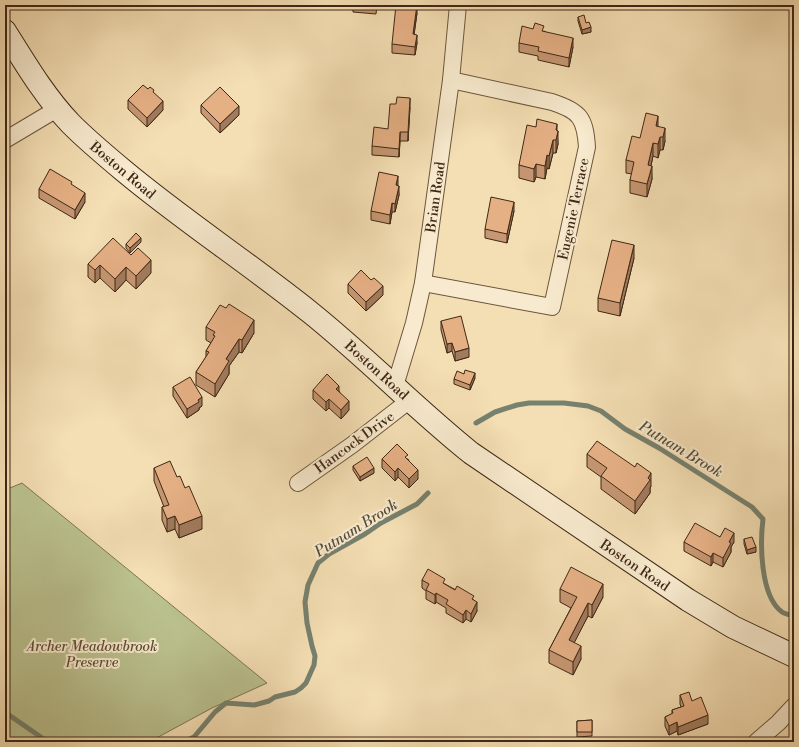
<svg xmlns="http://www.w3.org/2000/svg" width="799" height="747" viewBox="0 0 799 747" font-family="'Libre Bodoni',serif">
	<rect width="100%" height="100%" fill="#f4deb3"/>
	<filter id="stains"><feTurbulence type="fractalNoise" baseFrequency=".005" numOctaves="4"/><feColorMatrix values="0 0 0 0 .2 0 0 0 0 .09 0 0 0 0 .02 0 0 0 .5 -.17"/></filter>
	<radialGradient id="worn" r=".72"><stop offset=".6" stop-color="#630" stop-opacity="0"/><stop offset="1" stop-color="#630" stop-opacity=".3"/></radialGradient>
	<path fill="#bac18e" stroke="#7c7452" d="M 22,483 L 267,683 L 212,708 L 149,742 L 5,742 L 5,490 Z"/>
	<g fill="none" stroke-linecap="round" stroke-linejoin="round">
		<g stroke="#76816e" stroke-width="5">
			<path d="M 476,423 L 495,412 L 517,405 L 529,403 L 564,403 L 588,406 L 601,411 L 625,429 L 659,448 L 752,507 L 763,519 C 760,543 760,596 782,612 C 785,614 790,615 794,616"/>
			<path d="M 5,710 L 9,715 L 48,742"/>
			<path d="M 183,742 L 194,737 L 215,712 L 226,703 L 254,705 L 269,701 L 275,697 L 295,692 L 301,688 L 306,683 L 314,665 L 315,656 L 312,646 L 307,623 L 305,602 L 308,585 L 318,563 L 329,554 L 365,534 L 381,523 L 417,504 L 428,493"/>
		</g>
		<g stroke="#6c563c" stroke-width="18">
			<g id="street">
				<path d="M 5,140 L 57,109"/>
				<path d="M 423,283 L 552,307 L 587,147 C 585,118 580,111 552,102 L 451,80"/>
				<path d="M 395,386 L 414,323 L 423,283 L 451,80 L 458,5"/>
				<path d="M 298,483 L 352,445 L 410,400"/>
				<path d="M 756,742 L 778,723 L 794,706"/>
			</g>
		</g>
		<g stroke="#3e2815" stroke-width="24">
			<path id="secondary" d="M 5,31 C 25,63 45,97 71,124 C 88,141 106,156 124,171 C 184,221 250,264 311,313 C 367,358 416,409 471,453 L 688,600 L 733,627 L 794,656"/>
		</g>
		<use href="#street" stroke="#f8eace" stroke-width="16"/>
		<use href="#secondary" stroke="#f8eace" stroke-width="22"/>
	</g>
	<g fill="#c69772" stroke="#3e2815">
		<path d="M 353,5 L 377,5 L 376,14 L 353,12 Z"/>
		<path d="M 417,13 L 414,34 L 417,43 L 415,55 L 392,53 L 392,44 Z"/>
		<path d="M 578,17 L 586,23 L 591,32 L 582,34 L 578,21 Z"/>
		<path d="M 544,31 L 573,47 L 569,67 L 538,60 L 538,56 L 519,52 L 519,43 Z"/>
		<path d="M 148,89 L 154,94 L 163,110 L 147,127 L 128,109 L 128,100 Z"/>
		<path d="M 201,105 L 239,115 L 220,133 L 201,113 Z"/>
		<path d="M 410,107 L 408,141 L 400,141 L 399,157 L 372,155 L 372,146 Z"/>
		<path d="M 536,127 L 557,131 L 558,144 L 556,153 L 553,153 L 549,169 L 547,168 L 545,179 L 536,177 L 534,182 L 519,178 L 519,165 Z"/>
		<path d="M 658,127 L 665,141 L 663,150 L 660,150 L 658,158 L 653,156 L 651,166 L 652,179 L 647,197 L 630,193 L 630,180 L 632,174 L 626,173 L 626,160 L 640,138 Z"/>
		<path d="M 398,186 L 399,195 L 395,212 L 392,212 L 390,224 L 371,220 L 371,211 Z"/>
		<path d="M 39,189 L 85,202 L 75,219 L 39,198 Z"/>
		<path d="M 514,211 L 507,243 L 485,238 L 485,229 Z"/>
		<path d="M 141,242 L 130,253 L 126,248 L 126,244 Z"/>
		<path d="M 131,255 L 151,273 L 136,289 L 126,280 L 115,292 L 100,278 L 95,283 L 88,277 L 88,264 Z"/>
		<path d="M 634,258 L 620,316 L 598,311 L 598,298 Z"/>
		<path d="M 348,284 L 383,295 L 366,311 L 348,293 Z"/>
		<path d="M 441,321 L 469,357 L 455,361 L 452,351 L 447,353 L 441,330 Z"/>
		<path d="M 206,327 L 254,333 L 242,353 L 239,352 L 229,366 L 229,374 L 215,397 L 196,385 L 196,372 L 206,357 L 206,351 L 211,343 L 206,340 Z"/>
		<path d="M 464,374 L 475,378 L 470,390 L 454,384 L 454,379 Z"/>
		<path d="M 173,387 L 202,406 L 199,408 L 199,410 L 187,418 L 173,396 Z"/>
		<path d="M 313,390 L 339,391 L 349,410 L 341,419 L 329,408 L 326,411 L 313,399 Z"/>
		<path d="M 587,454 L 635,467 L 651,486 L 650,488 L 650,493 L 635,514 L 601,489 L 601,477 L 587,467 Z"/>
		<path d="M 382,459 L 408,459 L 418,479 L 409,488 L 398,477 L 395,481 L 382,468 Z"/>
		<path d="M 353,466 L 374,473 L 360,481 L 353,470 Z"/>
		<path d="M 154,468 L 177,477 L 202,529 L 179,538 L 175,529 L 167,532 L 162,520 L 162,507 L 164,507 L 154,481 Z"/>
		<path d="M 720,537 L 734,542 L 731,547 L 731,552 L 723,567 L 713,562 L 711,566 L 684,551 L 684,542 Z"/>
		<path d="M 744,539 L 756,552 L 747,554 L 744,544 Z"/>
		<path d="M 422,580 L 445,584 L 474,600 L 477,611 L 471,622 L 466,619 L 463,623 L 446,613 L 446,608 L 436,602 L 435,604 L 426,599 L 426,591 L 422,588 Z"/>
		<path d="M 560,589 L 603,597 L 592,618 L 588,616 L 574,642 L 581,659 L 573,675 L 549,663 L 549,650 L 571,608 L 560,602 Z"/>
		<path d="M 680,695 L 692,701 L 708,724 L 678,735 L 677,731 L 669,735 L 665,726 L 665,717 L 672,714 L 672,710 L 681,707 L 680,704 Z"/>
		<path d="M 592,720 L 592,736 L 577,737 L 577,721 Z"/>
	</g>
	<g fill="#a17b5d" stroke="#3e2815">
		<path d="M 417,5 L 417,13 L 413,43 L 413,34 Z"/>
		<path d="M 591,27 L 591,32 L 582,34 L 582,30 Z"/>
		<path d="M 417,35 L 417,43 L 415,55 L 415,47 Z"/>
		<path d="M 573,38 L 573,47 L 569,67 L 569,58 Z"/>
		<path d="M 410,98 L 410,107 L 408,141 L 408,132 Z"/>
		<path d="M 163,101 L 163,110 L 147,127 L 147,118 Z"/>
		<path d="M 239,106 L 239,115 L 220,133 L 220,124 Z"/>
		<path d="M 658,116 L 658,129 L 656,126 Z"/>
		<path d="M 557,124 L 557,136 L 558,131 L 558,144 L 556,153 L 556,130 Z"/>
		<path d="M 665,128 L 665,141 L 663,150 L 663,137 Z"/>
		<path d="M 400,132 L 400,141 L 399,157 L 399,149 Z"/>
		<path d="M 660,137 L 660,150 L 658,158 L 658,144 Z"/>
		<path d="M 553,140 L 553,153 L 549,169 L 549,156 Z"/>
		<path d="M 653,143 L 653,156 L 648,178 L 648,165 Z"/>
		<path d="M 547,155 L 547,168 L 545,179 L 545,166 Z"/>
		<path d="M 536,164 L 536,177 L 534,182 L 534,169 Z"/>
		<path d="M 652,166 L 652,179 L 647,197 L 647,184 Z"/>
		<path d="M 398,176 L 398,185 L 396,194 L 396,185 Z"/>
		<path d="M 399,186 L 399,195 L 395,212 L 395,204 Z"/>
		<path d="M 85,193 L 85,202 L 75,219 L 75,210 Z"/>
		<path d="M 514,202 L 514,211 L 507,243 L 507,234 Z"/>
		<path d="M 392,203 L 392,212 L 390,224 L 390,215 Z"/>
		<path d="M 141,238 L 141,242 L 130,253 L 130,248 Z"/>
		<path d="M 634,245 L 634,258 L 620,316 L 620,303 Z"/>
		<path d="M 151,260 L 151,273 L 136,289 L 136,276 Z"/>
		<path d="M 100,265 L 100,278 L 95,283 L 95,270 Z"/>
		<path d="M 126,267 L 126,280 L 115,292 L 115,279 Z"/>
		<path d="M 383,286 L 383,295 L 366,311 L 366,302 Z"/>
		<path d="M 254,320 L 254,333 L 242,353 L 242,340 Z"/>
		<path d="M 239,339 L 239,352 L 229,366 L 229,374 L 215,397 L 215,384 L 226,359 Z"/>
		<path d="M 452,343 L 452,351 L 447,353 L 447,344 Z"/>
		<path d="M 469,348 L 469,357 L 455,361 L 455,352 Z"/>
		<path d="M 475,373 L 475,378 L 470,390 L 470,385 Z"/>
		<path d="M 339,386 L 339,394 L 336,389 Z"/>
		<path d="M 202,397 L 202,406 L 199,408 L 199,410 L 187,418 L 187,409 L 198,400 Z"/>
		<path d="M 329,399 L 329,408 L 326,411 L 326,402 Z"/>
		<path d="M 349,401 L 349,410 L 341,419 L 341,410 Z"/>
		<path d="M 374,468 L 374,473 L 360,481 L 360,477 Z"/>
		<path d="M 398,468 L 398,477 L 395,481 L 395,472 Z"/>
		<path d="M 418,470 L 418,479 L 409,488 L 409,479 Z"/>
		<path d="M 651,473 L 651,486 L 650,488 L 650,493 L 635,514 L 635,501 L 648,478 Z"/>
		<path d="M 175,516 L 175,529 L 167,532 L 167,519 Z"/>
		<path d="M 202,516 L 202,529 L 179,538 L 179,525 Z"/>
		<path d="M 734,533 L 734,542 L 731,547 L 731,552 L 723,567 L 723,558 L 729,542 Z"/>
		<path d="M 756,547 L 756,552 L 747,554 L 747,550 Z"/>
		<path d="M 713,553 L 713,562 L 711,566 L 711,557 Z"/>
		<path d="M 603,584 L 603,597 L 592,618 L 592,605 Z"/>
		<path d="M 436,593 L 436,602 L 435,604 L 435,595 Z"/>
		<path d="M 477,602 L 477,611 L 471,622 L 471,614 Z"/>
		<path d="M 588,603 L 588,616 L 569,653 L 569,640 Z"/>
		<path d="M 466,610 L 466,619 L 463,623 L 463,615 Z"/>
		<path d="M 581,646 L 581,659 L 573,675 L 573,662 Z"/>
		<path d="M 708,715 L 708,724 L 678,735 L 678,727 Z"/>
		<path d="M 677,722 L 677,731 L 669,735 L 669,726 Z"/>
	</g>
	<g fill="#e6b085" stroke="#3e2815">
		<path d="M 396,5 L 417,5 L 413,34 L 417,35 L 415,47 L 392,44 Z"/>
		<path d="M 584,15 L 586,23 L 589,22 L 591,27 L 582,30 L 578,17 Z"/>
		<path d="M 535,23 L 544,26 L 542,31 L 573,38 L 569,58 L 538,51 L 539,47 L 519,43 L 522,26 L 533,29 Z"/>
		<path d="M 143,85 L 148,89 L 150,87 L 154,90 L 153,92 L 163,101 L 147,118 L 128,100 Z"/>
		<path d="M 220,87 L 239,106 L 220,124 L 201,105 Z"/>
		<path d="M 397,97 L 410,98 L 408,132 L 400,132 L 399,149 L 372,146 L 374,127 L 388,129 L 390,104 L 396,104 Z"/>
		<path d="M 646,113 L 658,116 L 656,126 L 665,128 L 663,137 L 660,137 L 658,144 L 653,143 L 648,165 L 652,166 L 647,184 L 630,180 L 634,162 L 626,160 L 632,136 L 640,138 Z"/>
		<path d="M 537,119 L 557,124 L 556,130 L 558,131 L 556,140 L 553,140 L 549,156 L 547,155 L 545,166 L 536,164 L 534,169 L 519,165 L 527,125 L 536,127 Z"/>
		<path d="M 50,169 L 72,182 L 71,184 L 85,193 L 75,210 L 39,189 Z"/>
		<path d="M 379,172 L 398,176 L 396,185 L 399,186 L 395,204 L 392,203 L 390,215 L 371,211 Z"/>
		<path d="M 491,197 L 514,202 L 507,234 L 485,229 Z"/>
		<path d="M 136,233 L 141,238 L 130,248 L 126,244 Z"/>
		<path d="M 113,238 L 131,255 L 138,248 L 151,260 L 136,276 L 126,267 L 115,279 L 100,265 L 95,270 L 88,264 Z"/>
		<path d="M 612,240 L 634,245 L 620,303 L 598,298 Z"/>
		<path d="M 361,270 L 371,280 L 374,278 L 383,286 L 366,302 L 348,284 Z"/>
		<path d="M 229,304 L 254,320 L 242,340 L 239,339 L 226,359 L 229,361 L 215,384 L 196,372 L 209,352 L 206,351 L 215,336 L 213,335 L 215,332 L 206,327 L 220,305 L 226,308 Z"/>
		<path d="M 461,316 L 469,348 L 455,352 L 452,343 L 447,344 L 441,321 Z"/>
		<path d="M 465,370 L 475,373 L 470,385 L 454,379 L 457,371 L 464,374 Z"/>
		<path d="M 327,374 L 339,386 L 336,389 L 349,401 L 341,410 L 329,399 L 326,402 L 313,390 Z"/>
		<path d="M 190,377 L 202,397 L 198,400 L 199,402 L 187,409 L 173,387 Z"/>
		<path d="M 597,441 L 635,467 L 637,463 L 651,473 L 648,478 L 650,480 L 635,501 L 601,476 L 607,468 L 587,454 Z"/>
		<path d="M 397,444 L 408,455 L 405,457 L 418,470 L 409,479 L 398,468 L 395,472 L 382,459 Z"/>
		<path d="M 367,457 L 374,468 L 360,477 L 353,466 Z"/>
		<path d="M 170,461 L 177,477 L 180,476 L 185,488 L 189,486 L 202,516 L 179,525 L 175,516 L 167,519 L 162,507 L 169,505 L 154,468 Z"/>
		<path d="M 695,523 L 720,537 L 725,528 L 734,533 L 729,542 L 731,543 L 723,558 L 713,553 L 711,557 L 684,542 Z"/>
		<path d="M 752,537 L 756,547 L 747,550 L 744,539 Z"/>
		<path d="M 571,567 L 603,584 L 592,605 L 588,603 L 569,640 L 581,646 L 573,662 L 549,650 L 577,597 L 560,589 Z"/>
		<path d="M 428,569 L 445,579 L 443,583 L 455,590 L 457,586 L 474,596 L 472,599 L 477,602 L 471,614 L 466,610 L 463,615 L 446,604 L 448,600 L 436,593 L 435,595 L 426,590 L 429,584 L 422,580 Z"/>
		<path d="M 689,692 L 692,701 L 701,697 L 708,715 L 678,727 L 677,722 L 669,726 L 665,717 L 673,713 L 672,710 L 684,706 L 680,695 Z"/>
		<path d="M 592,720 L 592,732 L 577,732 L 577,721 Z"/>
	</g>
	<g text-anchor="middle" stroke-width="4" stroke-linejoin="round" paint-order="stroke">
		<g font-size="14" fill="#3e2815" stroke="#f8eace">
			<text transform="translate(123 170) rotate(40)" y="5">Boston Road</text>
			<text transform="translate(435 197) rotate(-82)" y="5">Brian Road</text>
			<text transform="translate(573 209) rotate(-78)" y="5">Eugenie Terrace</text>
			<text transform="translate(377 370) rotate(42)" y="5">Boston Road</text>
			<text transform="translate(354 442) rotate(-36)" y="5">Hancock Drive</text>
			<text transform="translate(635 565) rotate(34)" y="5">Boston Road</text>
		</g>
		<g font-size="14" font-style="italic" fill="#5d4e33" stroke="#f8eace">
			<text x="92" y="651">Archer Meadowbrook<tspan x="92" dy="16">Preserve</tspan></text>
		</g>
		<g font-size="15" font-style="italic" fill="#564d3a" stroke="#f8eace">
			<text transform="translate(681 449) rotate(31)" y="5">Putnam Brook</text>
			<text transform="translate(356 528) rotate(-32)" y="5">Putnam Brook</text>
		</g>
	</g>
	<rect width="799" height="747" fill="none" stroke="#f4deb3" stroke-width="20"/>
	<rect x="6" y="6" width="787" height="735" fill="none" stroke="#3e2815" stroke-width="2"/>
	<rect x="10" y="10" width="779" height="727" fill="none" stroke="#3e2815"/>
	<rect width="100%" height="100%" filter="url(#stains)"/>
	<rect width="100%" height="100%" fill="url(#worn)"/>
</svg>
